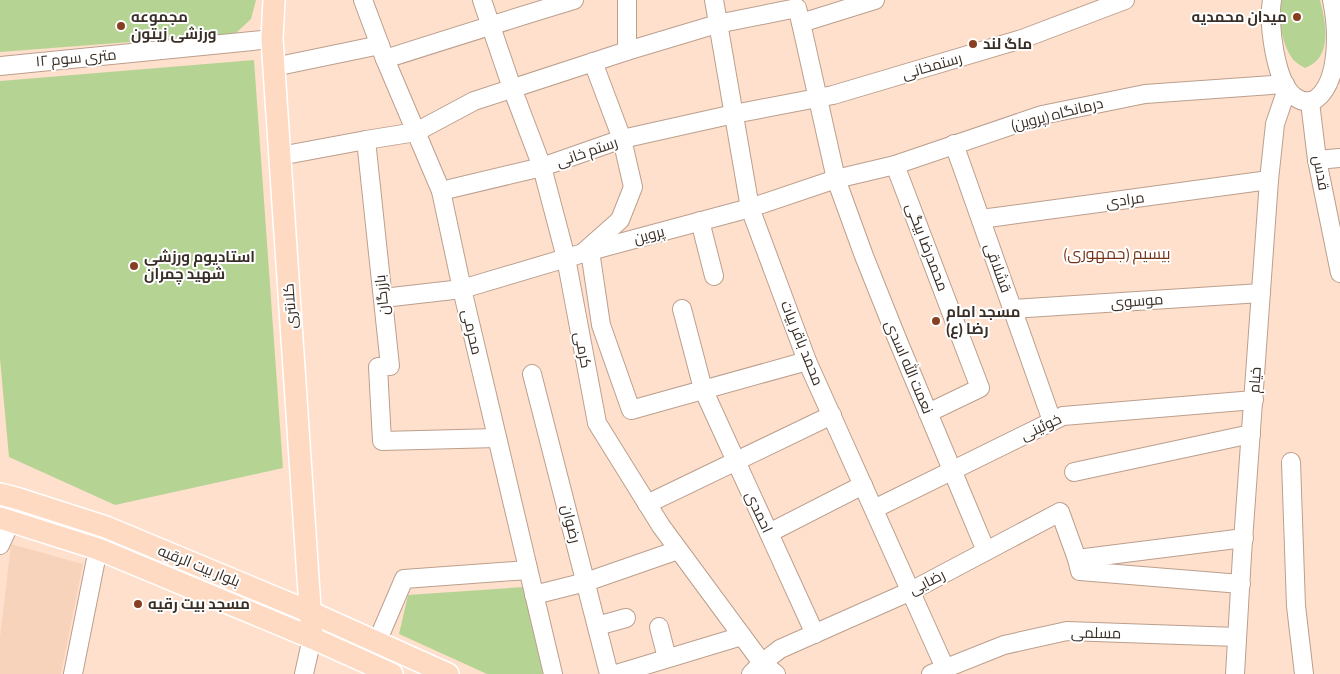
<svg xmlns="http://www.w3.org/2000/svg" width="1340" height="674" viewBox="0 0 1340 674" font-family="'PT Sans Narrow',Cairo,sans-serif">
	<rect width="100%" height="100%" fill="#ffe0cd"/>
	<path fill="#f8d3bb" d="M 11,544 L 83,564 L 61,674 L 0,674 L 0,637 Z"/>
	<g fill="#b5d494">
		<path d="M 0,0 L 256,0 L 251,19 L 235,34 L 0,52 Z"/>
		<path d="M 1282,0 L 1320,0 C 1326,23 1333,58 1305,68 C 1298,64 1293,61 1290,55 C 1281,40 1278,16 1282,0 Z"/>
		<path d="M 254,60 L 283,468 L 115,505 L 9,457 L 0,359 L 0,81 Z"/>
		<path d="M 523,587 L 543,674 L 487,674 L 399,634 L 408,595 Z"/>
	</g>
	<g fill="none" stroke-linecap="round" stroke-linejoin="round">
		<g stroke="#bb9f8d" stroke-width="20">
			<g id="minor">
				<path d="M 363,0 L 385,59 L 441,191 L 462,289 L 553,674"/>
				<path d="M 482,0 L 512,88 L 542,167 L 566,258 L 597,423 L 661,526 L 762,663 L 776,674"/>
				<path d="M 714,0 L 750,208 L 807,361 L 945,668"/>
				<path d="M 1272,0 C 1268,23 1275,83 1295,97 C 1302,102 1309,103 1316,99 C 1340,81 1338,29 1332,0"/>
				<path d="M 801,23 L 836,179 L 864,256 L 898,341 L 986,551"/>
				<path d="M 627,51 L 627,0"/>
				<path d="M 385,59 C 448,39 511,19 574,0"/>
				<path d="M 0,66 L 272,39"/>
				<path d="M 274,67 L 380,45"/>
				<path d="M 1310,102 L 1317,160 L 1340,273"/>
				<path d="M 366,140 L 390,366 L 378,367 L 382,441 L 497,438"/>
				<path d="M 954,144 L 1052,421"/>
				<path d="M 280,156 L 366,140 L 416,132 L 474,101 L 627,51 L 717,24 L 797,8 L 801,23 L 875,0"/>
				<path d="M 1317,160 L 1340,158"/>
				<path d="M 895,165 L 980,388 L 928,413"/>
				<path d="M 441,191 L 542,167 L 622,139 L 734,114 L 833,95 L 1022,39 L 1125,0"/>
				<path d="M 981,219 L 1269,180"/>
				<path d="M 700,221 L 714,276"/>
				<path d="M 585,251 L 620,220 L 633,187 L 622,139 L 593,62"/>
				<path d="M 590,251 L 601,325 L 631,410 L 807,361"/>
				<path d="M 383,298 L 462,289 L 590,251 L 750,208 L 836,179 L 895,165 L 1042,115 L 1145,94 L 1285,84"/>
				<path d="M 682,309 L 703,389 L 815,634"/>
				<path d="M 1013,309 L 1261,293"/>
				<path d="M 532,374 L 609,674"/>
				<path d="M 1291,462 L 1296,606 L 1304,674"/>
				<path d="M 1074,472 L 1251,434"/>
				<path d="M 647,504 L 832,415"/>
				<path d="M 874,509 L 1063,416 L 1254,400"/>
				<path d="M 769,533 L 863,485"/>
				<path d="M 0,545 L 11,521"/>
				<path d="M 1077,559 L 1244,538"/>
				<path d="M 534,595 L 586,582 L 678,550"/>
				<path d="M 597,626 L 626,618"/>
				<path d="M 659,627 L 667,658"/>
				<path d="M 377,642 L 404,579 L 528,570"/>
				<path d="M 73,674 L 98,549"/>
				<path d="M 304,674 L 312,638"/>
				<path d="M 616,674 L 742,636"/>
				<path d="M 751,674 L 762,663 L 780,649 L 911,591 L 1060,512 L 1077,559 L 1080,571 L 1241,584"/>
				<path d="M 931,674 L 1004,645 L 1067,631 L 1237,637"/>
				<path d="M 1235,674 L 1242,555 L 1269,180 L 1275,124 L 1287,89"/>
			</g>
		</g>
		<g stroke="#fff" stroke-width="24">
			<g id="major">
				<path d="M 274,0 L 272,39 L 312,638"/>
				<path d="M 0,494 L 19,499 L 106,527 L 310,612 L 448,674"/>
				<path d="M 0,518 L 98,549 L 312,638 L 392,674"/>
			</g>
		</g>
		<use href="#minor" stroke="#fff" stroke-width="18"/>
		<use href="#major" stroke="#ffdac3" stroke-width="21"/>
	</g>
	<g fill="#883f21" stroke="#fff" stroke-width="2">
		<circle cx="1297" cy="17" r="5"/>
		<circle cx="121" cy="26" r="5"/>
		<circle cx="973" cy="44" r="5"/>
		<circle cx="134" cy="266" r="5"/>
		<circle cx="936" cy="321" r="5"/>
		<circle cx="138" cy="604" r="5"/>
	</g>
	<g text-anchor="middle" stroke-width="4" stroke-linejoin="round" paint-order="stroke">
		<g font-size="15" font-weight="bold" fill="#392e26" stroke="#fff" text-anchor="start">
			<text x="131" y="22">مجموعه<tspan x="131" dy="17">ورزشی زیتون</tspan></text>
			<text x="1287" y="22" text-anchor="end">میدان محمدیه</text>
			<text x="983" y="49">ماگ لند</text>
			<text x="144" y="262">استادیوم ورزشی<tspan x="144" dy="17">شهید چمران</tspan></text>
			<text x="946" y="317">مسجد امام<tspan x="946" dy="17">رضا (ع)</tspan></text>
			<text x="148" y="609">مسجد بیت رقیه</text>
		</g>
		<g font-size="15" fill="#392e26" stroke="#fff">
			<text transform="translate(76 58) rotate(-5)" y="5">۱۲ متری سوم</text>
			<text transform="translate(932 66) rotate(-16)" y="5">رستمخانی</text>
			<text transform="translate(1057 114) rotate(-14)" y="5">درمانگاه (پروین)</text>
			<text transform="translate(587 152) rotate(-19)" y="5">رستم خانی</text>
			<text transform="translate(1321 173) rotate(80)" y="5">قدس</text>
			<text transform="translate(1125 200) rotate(-8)" y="5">مرادی</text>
			<text transform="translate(649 235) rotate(-15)" y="5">پروین</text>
			<text transform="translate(927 247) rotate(69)" y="5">محمدرضا بیگی</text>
			<text transform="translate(998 268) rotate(70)" y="5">قشلاقی</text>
			<text transform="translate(382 295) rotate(-96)" y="5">بازرگان</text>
			<text transform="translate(1137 301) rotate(-4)" y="5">موسوی</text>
			<text transform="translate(290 306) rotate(-94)" y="5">کلانتری</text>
			<text transform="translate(472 332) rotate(77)" y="5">محرمی</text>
			<text transform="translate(802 343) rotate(68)" y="5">محمد باقر بیات</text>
			<text transform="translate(583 350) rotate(79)" y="5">کرمی</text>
			<text transform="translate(909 367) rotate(67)" y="5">نعمت الله اسدی</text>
			<text transform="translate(1255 380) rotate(-86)" y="5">خیام</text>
			<text transform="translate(1041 427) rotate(-25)" y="5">خوئینی</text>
			<text transform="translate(759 512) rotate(65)" y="5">احمدی</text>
			<text transform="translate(571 524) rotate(76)" y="5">رضوان</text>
			<text transform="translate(199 566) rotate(22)" y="5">بلوار بیت الرقیه</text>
			<text transform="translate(927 582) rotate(-27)" y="5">رضایی</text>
			<text transform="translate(1096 633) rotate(1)" y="5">مسلمی</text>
		</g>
		<g font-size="16" fill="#743317" stroke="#fff">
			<text x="1117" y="259">(بیسیم (جمهوری</text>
		</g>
	</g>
</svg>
